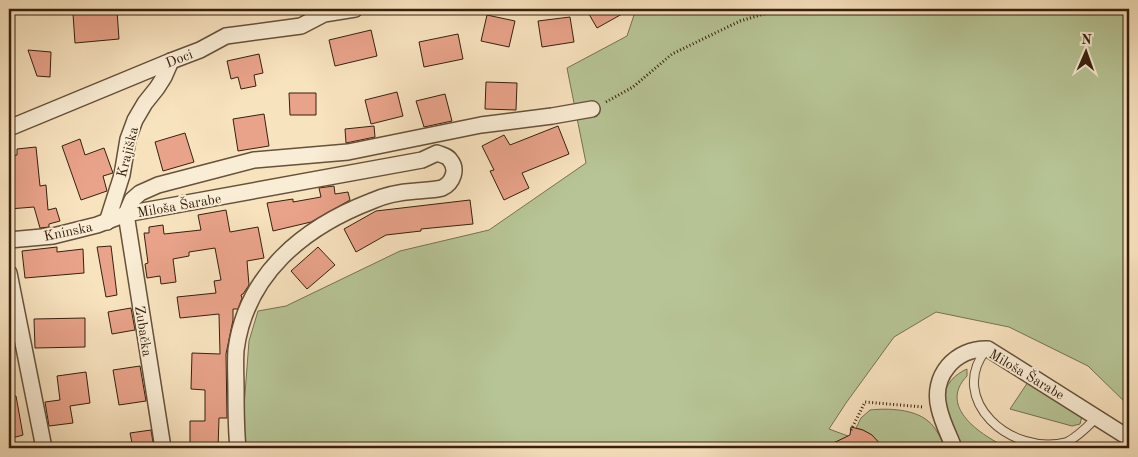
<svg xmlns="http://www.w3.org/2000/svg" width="1138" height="457" viewBox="0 0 1138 457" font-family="'Old Standard TT',serif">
	<rect width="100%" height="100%" fill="#f8e3bf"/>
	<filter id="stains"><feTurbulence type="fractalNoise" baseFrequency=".004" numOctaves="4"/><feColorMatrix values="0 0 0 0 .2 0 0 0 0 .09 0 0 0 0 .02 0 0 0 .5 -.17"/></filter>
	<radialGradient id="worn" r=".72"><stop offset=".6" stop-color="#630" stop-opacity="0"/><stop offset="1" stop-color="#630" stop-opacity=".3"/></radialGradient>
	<g fill="#b7c596" stroke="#767252">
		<path d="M 636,9 L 1129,9 L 1129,406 L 1088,366 L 1009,327 L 936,312 L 894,337 L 846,403 L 829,429 L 848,436 L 834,448 L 243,448 L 243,420 L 249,341 L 258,311 L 286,306 L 400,251 L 489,230 L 586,163 L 567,68 L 627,36 Z"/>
		<path d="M 967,369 L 967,376 C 937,407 982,436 1008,448 L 959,448 C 955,438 943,408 944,399 C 944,385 955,374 967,369 Z"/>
		<path d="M 1028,382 L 1082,416 L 1080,424 L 1072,426 L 1010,409 Z"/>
		<path d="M 870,410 C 888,408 914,409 928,421 C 936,427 941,439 945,448 L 881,448 C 876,437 868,431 856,428 L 861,418 Z"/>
	</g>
	<g fill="#e9a38a" stroke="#36200e">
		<path d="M 586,9 L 631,9 L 597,28 Z"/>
		<path d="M 117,11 L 119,39 L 75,43 L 73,14 Z"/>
		<path d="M 487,15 L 515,21 L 509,47 L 481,41 Z"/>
		<path d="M 570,17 L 574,42 L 542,47 L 538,21 Z"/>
		<path d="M 371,30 L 377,56 L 335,66 L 329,40 Z"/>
		<path d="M 458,34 L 463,59 L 424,67 L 419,42 Z"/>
		<path d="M 28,50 L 51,52 L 50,77 L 37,76 Z"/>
		<path d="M 259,54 L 263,73 L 254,75 L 256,86 L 241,89 L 238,77 L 231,79 L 227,61 Z"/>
		<path d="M 486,82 L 517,83 L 516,110 L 485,109 Z"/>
		<path d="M 397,92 L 403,116 L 371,124 L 365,100 Z"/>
		<path d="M 289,93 L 316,93 L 316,115 L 290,115 Z"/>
		<path d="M 445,94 L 452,121 L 424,127 L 416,101 Z"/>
		<path d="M 264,114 L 269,146 L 238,151 L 233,119 Z"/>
		<path d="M 374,126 L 375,137 L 346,143 L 345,129 Z"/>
		<path d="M 558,126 L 569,154 L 522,173 L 529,188 L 504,200 L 490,171 L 494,170 L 482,146 L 504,135 L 510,145 Z"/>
		<path d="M 185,133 L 194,162 L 163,171 L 155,142 Z"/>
		<path d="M 80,139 L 85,155 L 104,148 L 113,173 L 103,176 L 107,191 L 81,200 L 62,146 Z"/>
		<path d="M 36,147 L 40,186 L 46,185 L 48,210 L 56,208 L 60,221 L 49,224 L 49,227 L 40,228 L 34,207 L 9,209 L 9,156 L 17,155 L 17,149 Z"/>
		<path d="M 334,186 L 335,194 L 348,192 L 350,200 L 311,222 L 273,231 L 267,203 L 293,199 L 293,202 L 321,197 L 319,188 Z"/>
		<path d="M 470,200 L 473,224 L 421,229 L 421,231 L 386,235 L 356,252 L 344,229 L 376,211 Z"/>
		<path d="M 226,210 L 230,232 L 258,227 L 264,258 L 247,261 L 249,285 L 243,294 L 241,295 L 242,298 L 238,309 L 233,309 L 233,320 L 226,354 L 227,418 L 219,418 L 218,448 L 190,448 L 190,421 L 205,421 L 205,390 L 191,389 L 192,353 L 220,354 L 219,314 L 180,318 L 177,297 L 216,293 L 214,281 L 221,280 L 215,248 L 189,252 L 189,256 L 173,259 L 176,282 L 161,284 L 160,276 L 147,278 L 145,264 L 148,263 L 144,233 L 149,233 L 149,227 L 163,225 L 164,234 L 201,230 L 198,215 Z"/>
		<path d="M 111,246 L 117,295 L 106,297 L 97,247 Z"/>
		<path d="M 57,247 L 57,252 L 83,249 L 84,273 L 25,278 L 22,251 Z"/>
		<path d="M 318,247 L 335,265 L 307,289 L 291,271 Z"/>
		<path d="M 131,308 L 135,330 L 112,334 L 108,312 Z"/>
		<path d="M 85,318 L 85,347 L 35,348 L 34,319 Z"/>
		<path d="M 140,366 L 146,401 L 119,405 L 113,370 Z"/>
		<path d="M 86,372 L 90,403 L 70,406 L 73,423 L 49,426 L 45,402 L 60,400 L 57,376 Z"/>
		<path d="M 16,396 L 23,435 L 9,439 L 9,397 Z"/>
		<path d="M 851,427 L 863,430 L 872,435 L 884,448 L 823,448 L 850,435 Z"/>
		<path d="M 151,430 L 154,448 L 133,448 L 130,433 Z"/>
	</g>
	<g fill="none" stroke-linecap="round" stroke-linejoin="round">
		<g stroke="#66513a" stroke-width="10">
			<path id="service" d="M 986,350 C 947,399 1010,457 1067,442 C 1079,436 1088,426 1097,417"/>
		</g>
		<g stroke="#66513a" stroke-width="18">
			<g id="minor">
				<path d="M 9,128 L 171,61 L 200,50 L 226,36 L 301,26 L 324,14 L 355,9"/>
				<path d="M 107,222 L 122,175 L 128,139 L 135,120 L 145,103 L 157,88 L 164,77 L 171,61"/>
				<path d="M 9,240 L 53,236 L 97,225 L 126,214 L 422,160 L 437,153 C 442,155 448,156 450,160 C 458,169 453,183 442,188 C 435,190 424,190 416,191 C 401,192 385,195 372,201 C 304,227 246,274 236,350 C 235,363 236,378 236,391 C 236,411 236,429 238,448"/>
				<path d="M 9,273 L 44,448"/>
				<path d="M 163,448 L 126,214 L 132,200 L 140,193 L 158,185 L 254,160 L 348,152 L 481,125 L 552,116 L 592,109"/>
				<path d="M 954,448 C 949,435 942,422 939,408 C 931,376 955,348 988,349 L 1129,438"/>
			</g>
		</g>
		<g stroke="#36200e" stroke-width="3" stroke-dasharray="1 2.5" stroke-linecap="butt">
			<path d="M 1117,9 L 1129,11"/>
			<path d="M 606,102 L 633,87 L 672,54 L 740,21 L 780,9"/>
			<path d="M 851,430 L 865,402 L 923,407"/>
		</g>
		<use href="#service" stroke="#faedd5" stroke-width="8"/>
		<use href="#minor" stroke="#faedd5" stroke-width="15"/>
	</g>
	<g text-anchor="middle" stroke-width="4" stroke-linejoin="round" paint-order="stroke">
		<g font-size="14" fill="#36200e" stroke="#faedd5">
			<text transform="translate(179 58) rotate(-21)" y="5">Doci</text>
			<text transform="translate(127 152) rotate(-76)" y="5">Krajiška</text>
			<text transform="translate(179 205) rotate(-10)" y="5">Miloša Šarabe</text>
			<text transform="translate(68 231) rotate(-12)" y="5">Kninska</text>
			<text transform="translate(144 331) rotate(81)" y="5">Zubačka</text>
			<text transform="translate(1027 374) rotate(31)" y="5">Miloša Šarabe</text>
		</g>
	</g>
	<rect width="1138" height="457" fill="none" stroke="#f8e3bf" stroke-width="30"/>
	<rect x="10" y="10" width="1118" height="437" fill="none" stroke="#36200e" stroke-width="2.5"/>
	<rect x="15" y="15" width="1108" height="427" fill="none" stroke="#36200e"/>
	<g transform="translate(1086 52) rotate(2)" stroke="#faedd5" stroke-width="4" paint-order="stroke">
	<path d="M0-4L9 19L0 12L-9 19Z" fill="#36200e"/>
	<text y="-8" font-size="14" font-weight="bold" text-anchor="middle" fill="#36200e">N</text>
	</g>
	<rect width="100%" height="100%" filter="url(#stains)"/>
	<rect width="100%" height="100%" fill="url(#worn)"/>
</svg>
